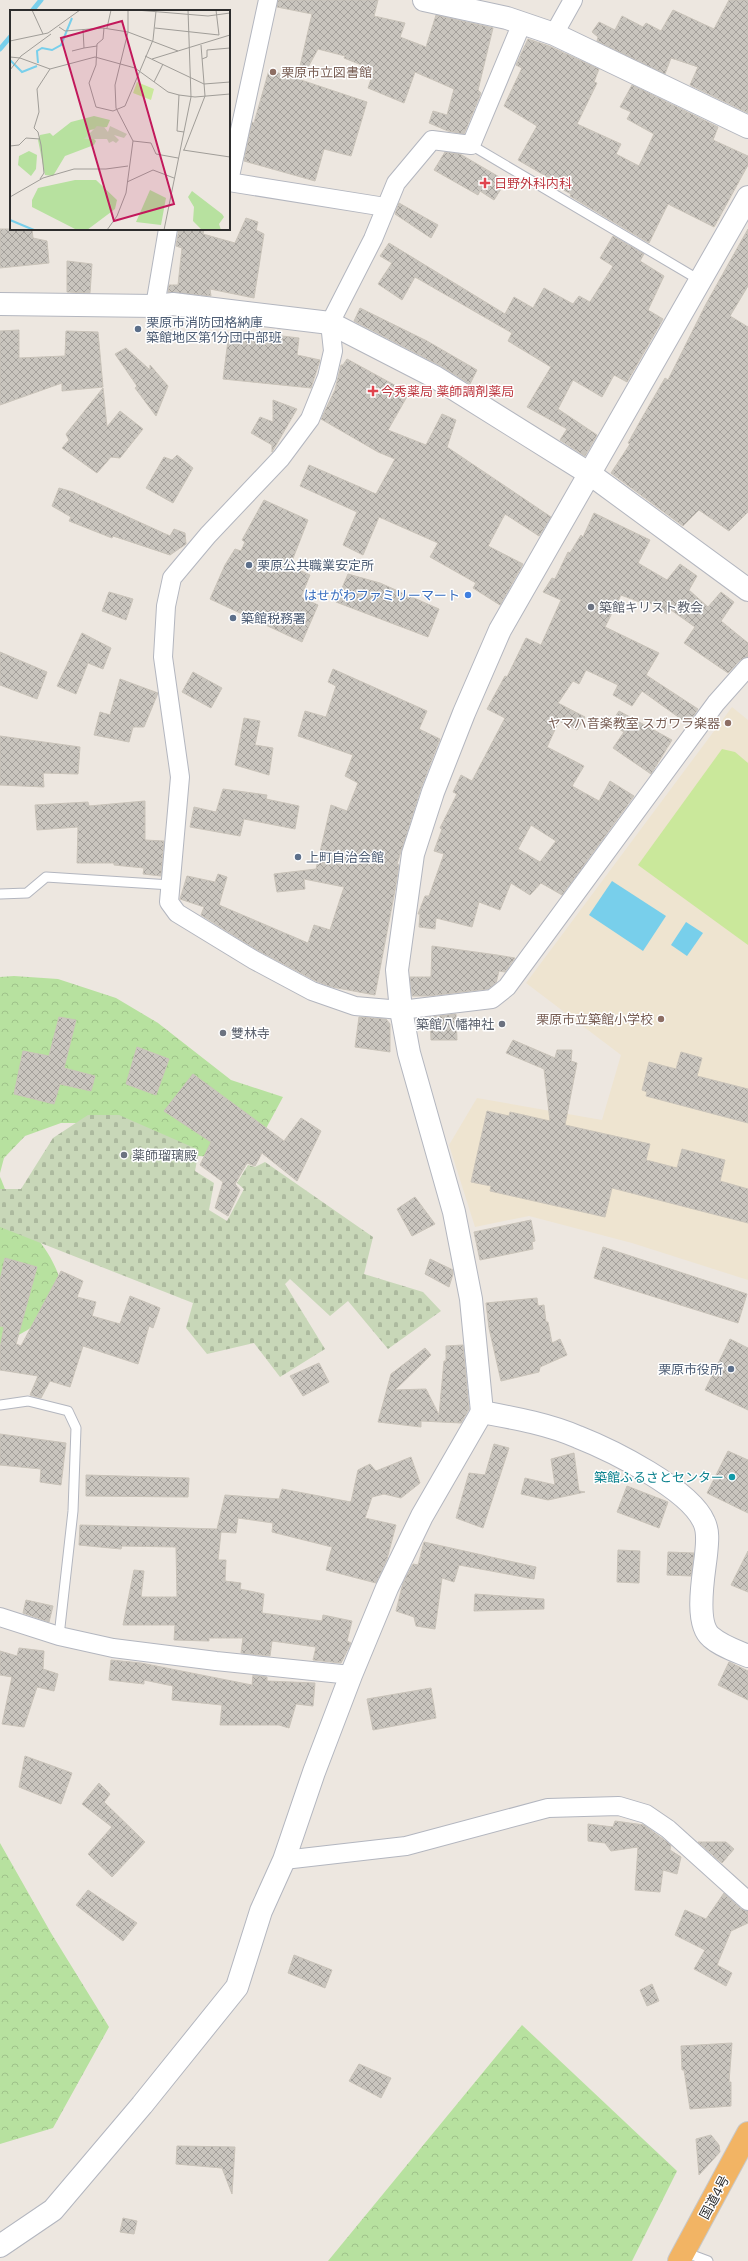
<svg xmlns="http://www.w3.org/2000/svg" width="748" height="2261" viewBox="0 0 748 2261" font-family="'Space Grotesk','Noto Sans JP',sans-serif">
	<defs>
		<pattern id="forest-crowns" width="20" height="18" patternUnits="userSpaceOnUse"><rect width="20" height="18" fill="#b7e19f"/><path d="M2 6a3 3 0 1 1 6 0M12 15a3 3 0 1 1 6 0" fill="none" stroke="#9ec189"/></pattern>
		<pattern id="cemetery-stones" width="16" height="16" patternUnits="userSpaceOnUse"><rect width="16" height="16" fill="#c8d7b8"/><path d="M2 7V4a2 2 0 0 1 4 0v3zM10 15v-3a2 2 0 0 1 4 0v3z" fill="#acb99e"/></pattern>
		<pattern id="building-cross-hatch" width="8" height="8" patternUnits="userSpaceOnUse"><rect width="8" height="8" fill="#c9c5be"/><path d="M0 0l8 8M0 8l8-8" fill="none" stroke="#a4a09b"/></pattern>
	</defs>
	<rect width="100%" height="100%" fill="#ede7e0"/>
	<path fill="#eee4d0" d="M 732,707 L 748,720 L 748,1280 L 632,1243 L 529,1216 L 475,1227 L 449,1145 L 477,1098 L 602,1120 L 621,1055 L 526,983 Z"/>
	<g fill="url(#forest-crowns)">
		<path d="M 14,976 L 58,979 L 116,998 L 158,1023 L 231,1080 L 283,1097 L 257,1145 L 230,1158 L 199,1156 L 106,1123 L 61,1123 L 25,1136 L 4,1158 L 0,1173 L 0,977 Z"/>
		<path d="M 0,1177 C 4,1185 6,1194 11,1202 C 27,1230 83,1279 51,1312 C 37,1326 17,1336 0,1345 Z"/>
		<path d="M 0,1843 L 51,1933 L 109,2027 L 53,2128 L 0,2144 Z"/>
		<path d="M 522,2025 L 677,2171 L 632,2261 L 328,2261 Z"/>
	</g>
	<path fill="url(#cemetery-stones)" d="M 88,1115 L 119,1115 L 199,1150 L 195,1171 L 214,1183 L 209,1210 L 227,1221 L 244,1189 L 237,1183 L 248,1165 L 255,1167 L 265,1162 L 373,1237 L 364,1274 L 423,1292 L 441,1311 L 388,1349 L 348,1301 L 330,1316 L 290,1279 L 285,1284 L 325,1349 L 280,1377 L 254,1343 L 207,1354 L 186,1328 L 193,1303 L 0,1227 L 0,1189 L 21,1189 L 53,1138 Z"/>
	<path fill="#cae89b" d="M 722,749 L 735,752 L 748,763 L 748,945 L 638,865 Z"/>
	<g fill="#78cfeb">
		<path d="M 612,881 L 666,916 L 643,951 L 589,915 Z"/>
		<path d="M 686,922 L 703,933 L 687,956 L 671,945 Z"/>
	</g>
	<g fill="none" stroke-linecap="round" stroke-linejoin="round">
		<g stroke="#78cfeb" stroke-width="5">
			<path d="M 32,11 L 41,0"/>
			<path d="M 0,49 L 11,36"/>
		</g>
	</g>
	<g fill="url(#building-cross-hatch)" stroke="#c9c3b9" fill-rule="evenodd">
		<path d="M 278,0 L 378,0 L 374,16 L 405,23 L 400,37 L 426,47 L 436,15 L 493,28 L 478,90 L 481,93 L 464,134 L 448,131 L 429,123 L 433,111 L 447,115 L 454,89 L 415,72 L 404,103 L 368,88 L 374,70 L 344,58 L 345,56 L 318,49 L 301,80 L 367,102 L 351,156 L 324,149 L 315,181 L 244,161 L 252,122 L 254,123 L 269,70 L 297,79 L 312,14 L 277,7 Z"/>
		<path d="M 729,0 L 748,0 L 748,113 L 690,85 L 698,67 L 671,58 L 665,74 L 597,41 L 598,37 L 592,32 L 599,22 L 615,30 L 622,16 L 643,27 L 646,23 L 661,31 L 673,10 L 714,29 Z"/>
		<path d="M 528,39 L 549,46 L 599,69 L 594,82 L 597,83 L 577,124 L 621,144 L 616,154 L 639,166 L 654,134 L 627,119 L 631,112 L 620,107 L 632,85 L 718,127 L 713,140 L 748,156 L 748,165 L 714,227 L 668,204 L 649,243 L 570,196 L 571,194 L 554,185 L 556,182 L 518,160 L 537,126 L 504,106 L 522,68 L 516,65 Z"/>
		<path d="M 445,152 L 460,154 L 506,181 L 494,200 L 480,191 L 478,195 L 434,170 Z"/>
		<path d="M 399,203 L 438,225 L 431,238 L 395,214 Z"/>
		<path d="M 246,218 L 258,222 L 256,230 L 264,234 L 254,298 L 210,289 L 211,296 L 168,292 L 169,285 L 178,285 L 182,248 L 176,246 L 179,229 L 204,229 L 203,234 L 235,243 Z"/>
		<path d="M 0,229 L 32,229 L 33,238 L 47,241 L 49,263 L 0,268 Z"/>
		<path d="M 748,229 L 748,286 L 730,316 L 748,327 L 748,512 L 729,531 L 699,510 L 683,526 L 611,473 L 630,444 L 628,443 L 642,418 L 665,378 L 668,380 L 706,304 Z"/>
		<path d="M 613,236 L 644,254 L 640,261 L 664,276 L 648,310 L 663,319 L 627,382 L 614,375 L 602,397 L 573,380 L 558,409 L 597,435 L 585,456 L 560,440 L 567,429 L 527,407 L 551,367 L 508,341 L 512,333 L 415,277 L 402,300 L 378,284 L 392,263 L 380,256 L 389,243 L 505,314 L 514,297 L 533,308 L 544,288 L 573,304 L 579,296 L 590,302 L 613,266 L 600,258 Z"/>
		<path d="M 67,261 L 92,264 L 90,293 L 67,292 Z"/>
		<path d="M 360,308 L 427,341 L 477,370 L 470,384 L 441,366 L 354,321 Z"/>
		<path d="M 19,330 L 19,358 L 65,356 L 66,331 L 98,332 L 103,387 L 62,391 L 62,383 L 0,405 L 0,331 Z"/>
		<path d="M 248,332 L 299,338 L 297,355 L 320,360 L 311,388 L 223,379 L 229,333 Z"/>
		<path d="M 126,348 L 150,370 L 150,365 L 168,386 L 156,416 L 135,388 L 137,386 L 115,354 Z"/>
		<path d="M 347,359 L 409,393 L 388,430 L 426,445 L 442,414 L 456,420 L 447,447 L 551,517 L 539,536 L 505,514 L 488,546 L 523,564 L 500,605 L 473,588 L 476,583 L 430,557 L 438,543 L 379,517 L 363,555 L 343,545 L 357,512 L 300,486 L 309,465 L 376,494 L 395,459 L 378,452 L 321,419 L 335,390 L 341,365 L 343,365 Z"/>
		<path d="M 103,388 L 107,427 L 120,411 L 143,429 L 120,458 L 111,457 L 97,473 L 62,448 L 69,440 L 66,434 Z"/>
		<path d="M 273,400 L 297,409 L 272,452 L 272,445 L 251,433 L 260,417 L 273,422 Z"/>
		<path d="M 177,455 L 193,468 L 173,503 L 146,488 L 164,457 L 172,460 Z"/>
		<path d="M 59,488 L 73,492 L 170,536 L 174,529 L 185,533 L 186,544 L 170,555 L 113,536 L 112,538 L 69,521 L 71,517 L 52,506 Z"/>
		<path d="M 264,500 L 308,520 L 290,566 L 310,575 L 301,597 L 318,605 L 302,642 L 210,599 L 225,565 L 235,549 L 241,551 L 245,542 L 242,540 Z"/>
		<path d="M 594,513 L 650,540 L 638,563 L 667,580 L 680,564 L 697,576 L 689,590 L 708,607 L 721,592 L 734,602 L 721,621 L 748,643 L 748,657 L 740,660 L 728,673 L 684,643 L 695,627 L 671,610 L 667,614 L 644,599 L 642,603 L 621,595 L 605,627 L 659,653 L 646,675 L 698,709 L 688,724 L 642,691 L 632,706 L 613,695 L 618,685 L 586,670 L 579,684 L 573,681 L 558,703 L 585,717 L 577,730 L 559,721 L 547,747 L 584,766 L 572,786 L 599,801 L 610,781 L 634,796 L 562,895 L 541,883 L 530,895 L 511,883 L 500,910 L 479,902 L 472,927 L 436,918 L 435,929 L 419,927 L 420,914 L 418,914 L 425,896 L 429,896 L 444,854 L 434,851 L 442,829 L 440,828 L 457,794 L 453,792 L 461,775 L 472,781 L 505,718 L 487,709 L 505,676 L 507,677 L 526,638 L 541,645 L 561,600 L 543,592 L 552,578 L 555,579 L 568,552 L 570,553 L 581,535 L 583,537 ZM 531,825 L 556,841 L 540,862 L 518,849 Z"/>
		<path d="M 348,574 L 380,583 L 439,609 L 428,637 L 336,602 Z"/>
		<path d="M 109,592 L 133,599 L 126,620 L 102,611 Z"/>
		<path d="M 82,633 L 111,648 L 103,669 L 88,663 L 76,694 L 57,686 Z"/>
		<path d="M 0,652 L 47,672 L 37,699 L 0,685 Z"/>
		<path d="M 333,669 L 427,711 L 419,729 L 440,739 L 421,788 L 397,864 L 399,865 L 395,890 L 375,995 L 332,987 L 316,981 L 259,951 L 201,915 L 204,907 L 180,899 L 187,876 L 215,882 L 218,874 L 227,877 L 219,905 L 308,943 L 314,925 L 330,930 L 344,887 L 304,879 L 305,889 L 277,892 L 274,874 L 316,869 L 331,805 L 347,811 L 358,783 L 345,776 L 353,755 L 298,736 L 305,711 L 326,717 L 336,686 L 328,682 Z"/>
		<path d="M 193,672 L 222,688 L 211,708 L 182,692 Z"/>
		<path d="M 120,679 L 158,693 L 144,727 L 133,727 L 129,742 L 94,735 L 100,712 L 110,715 Z"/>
		<path d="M 619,711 L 672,740 L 651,774 L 613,748 L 624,732 L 610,724 Z"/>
		<path d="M 244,718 L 260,721 L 255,745 L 273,748 L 269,775 L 235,765 Z"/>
		<path d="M 0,736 L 80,747 L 78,774 L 43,773 L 44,787 L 0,785 Z"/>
		<path d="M 223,789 L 267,795 L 266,799 L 299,806 L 295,829 L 244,819 L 240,836 L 190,827 L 194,807 L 216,812 Z"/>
		<path d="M 145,801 L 145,840 L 164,841 L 161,876 L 143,874 L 144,868 L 114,865 L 114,863 L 77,863 L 78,827 L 37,830 L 35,805 L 88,802 L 89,806 Z"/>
		<path d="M 432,946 L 497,955 L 515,958 L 505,972 L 499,971 L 496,983 L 488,989 L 428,996 L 412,996 L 410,977 L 431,977 Z"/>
		<path d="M 456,1014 L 457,1040 L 431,1040 L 430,1017 Z"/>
		<path d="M 59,1017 L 76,1020 L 64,1068 L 95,1076 L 91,1091 L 60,1084 L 54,1104 L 14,1094 L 23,1051 L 49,1056 Z"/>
		<path d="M 359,1017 L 386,1019 L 390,1024 L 390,1052 L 355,1047 Z"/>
		<path d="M 513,1040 L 555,1058 L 557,1050 L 572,1050 L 571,1061 L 577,1063 L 565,1125 L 650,1144 L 646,1160 L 677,1168 L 682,1149 L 725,1160 L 720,1181 L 748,1189 L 748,1223 L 612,1188 L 605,1217 L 490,1191 L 491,1186 L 471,1182 L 487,1111 L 509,1116 L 510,1112 L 550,1121 L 544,1069 L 506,1053 Z"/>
		<path d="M 137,1047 L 169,1059 L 156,1095 L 126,1084 Z"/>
		<path d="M 681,1052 L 702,1058 L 697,1076 L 748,1089 L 748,1123 L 646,1096 L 647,1092 L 642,1090 L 649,1062 L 676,1069 Z"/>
		<path d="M 193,1074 L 284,1141 L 301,1118 L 321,1131 L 297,1181 L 262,1153 L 255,1166 L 247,1163 L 235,1184 L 240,1190 L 228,1216 L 215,1208 L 223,1182 L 200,1165 L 211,1142 L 164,1111 Z"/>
		<path d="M 415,1197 L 435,1224 L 412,1236 L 397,1209 Z"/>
		<path d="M 531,1220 L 535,1241 L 532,1242 L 533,1249 L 480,1260 L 474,1232 Z"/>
		<path d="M 603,1247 L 747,1294 L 738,1323 L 594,1278 Z"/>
		<path d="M 5,1258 L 37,1267 L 16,1344 L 21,1346 L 61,1271 L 83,1281 L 77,1297 L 96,1302 L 92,1316 L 120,1324 L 130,1296 L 160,1308 L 153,1328 L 149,1326 L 138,1364 L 83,1346 L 70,1387 L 50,1381 L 41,1398 L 30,1395 L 38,1376 L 0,1370 L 0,1348 L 4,1327 L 0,1326 L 0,1280 Z"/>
		<path d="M 430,1259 L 453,1270 L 453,1274 L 449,1287 L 425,1274 Z"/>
		<path d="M 537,1298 L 538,1306 L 544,1305 L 546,1322 L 548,1322 L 552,1343 L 560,1339 L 567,1355 L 540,1367 L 539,1372 L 501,1381 L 489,1328 L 486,1303 Z"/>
		<path d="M 730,1339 L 748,1348 L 748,1410 L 705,1390 Z"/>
		<path d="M 463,1345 L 469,1409 L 461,1423 L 421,1421 L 421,1427 L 378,1422 L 391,1374 L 425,1348 L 431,1355 L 395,1390 L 426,1389 L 439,1415 L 444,1361 L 446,1361 L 446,1346 Z"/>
		<path d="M 319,1363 L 329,1382 L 303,1396 L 290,1376 Z"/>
		<path d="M 0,1434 L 66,1443 L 61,1485 L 40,1482 L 41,1469 L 0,1465 Z"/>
		<path d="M 494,1444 L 509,1448 L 483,1528 L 456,1518 L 469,1473 L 485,1475 Z"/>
		<path d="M 728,1451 L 748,1460 L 748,1513 L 707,1493 Z"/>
		<path d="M 574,1453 L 579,1491 L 585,1492 L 548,1500 L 521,1494 L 525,1478 L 555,1485 L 551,1459 Z"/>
		<path d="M 411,1457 L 420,1483 L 401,1498 L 384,1494 L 372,1497 L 365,1518 L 396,1525 L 387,1559 L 376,1583 L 326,1570 L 332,1547 L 272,1532 L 273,1523 L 238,1518 L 236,1533 L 221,1532 L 218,1560 L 226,1560 L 225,1581 L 241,1583 L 240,1589 L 264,1594 L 262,1613 L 322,1621 L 323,1615 L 352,1621 L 347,1641 L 351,1643 L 341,1663 L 313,1660 L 316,1647 L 272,1641 L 270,1656 L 241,1653 L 243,1638 L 209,1638 L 209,1641 L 174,1640 L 175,1625 L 123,1625 L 134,1570 L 144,1571 L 141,1597 L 177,1597 L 176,1547 L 122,1546 L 121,1549 L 79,1545 L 80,1525 L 217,1529 L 225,1495 L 279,1499 L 282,1489 L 351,1502 L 358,1470 L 370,1464 L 376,1471 Z"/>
		<path d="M 86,1475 L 189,1478 L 188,1497 L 86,1496 Z"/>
		<path d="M 627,1486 L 668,1502 L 659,1528 L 617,1512 Z"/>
		<path d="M 424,1542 L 536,1567 L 534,1579 L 459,1565 L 454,1582 L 442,1578 L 435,1629 L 416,1626 L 414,1617 L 396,1611 L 403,1583 L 413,1564 L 418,1565 Z"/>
		<path d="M 618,1550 L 640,1551 L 639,1583 L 617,1582 Z"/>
		<path d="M 748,1551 L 748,1592 L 731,1585 Z"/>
		<path d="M 668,1552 L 694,1553 L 691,1576 L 667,1575 Z"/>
		<path d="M 475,1594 L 544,1599 L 544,1609 L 474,1611 Z"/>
		<path d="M 26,1600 L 53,1606 L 49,1622 L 23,1613 Z"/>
		<path d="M 19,1648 L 44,1651 L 43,1669 L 58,1674 L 54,1691 L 37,1687 L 24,1727 L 2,1724 L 12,1677 L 0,1675 L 0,1651 L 17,1656 Z"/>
		<path d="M 111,1660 L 141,1663 L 252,1685 L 253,1675 L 267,1677 L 267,1681 L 315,1683 L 313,1706 L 296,1704 L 289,1728 L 279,1725 L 220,1725 L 222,1705 L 172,1700 L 173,1686 L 144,1680 L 144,1684 L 109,1680 Z"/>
		<path d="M 729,1662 L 748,1671 L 748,1700 L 718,1685 Z"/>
		<path d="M 431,1688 L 436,1718 L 373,1730 L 367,1699 Z"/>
		<path d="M 25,1756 L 72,1773 L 61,1804 L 19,1787 Z"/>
		<path d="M 99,1783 L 110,1794 L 104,1802 L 145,1842 L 112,1877 L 88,1854 L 112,1827 L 82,1804 Z"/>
		<path d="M 615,1821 L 644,1825 L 671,1845 L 670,1850 L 681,1857 L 677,1874 L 663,1870 L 660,1892 L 635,1890 L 638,1847 L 611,1851 L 605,1843 L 588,1841 L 588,1824 L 613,1827 Z"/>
		<path d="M 698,1842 L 726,1842 L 734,1849 L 722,1863 Z"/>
		<path d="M 88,1890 L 137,1923 L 123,1941 L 76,1905 Z"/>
		<path d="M 724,1893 L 741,1909 L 748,1911 L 748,1923 L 731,1931 L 717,1965 L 732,1973 L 726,1986 L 694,1969 L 705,1950 L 675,1935 L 685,1910 L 706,1919 Z"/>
		<path d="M 294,1955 L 332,1970 L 325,1988 L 288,1973 Z"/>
		<path d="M 652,1984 L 659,2001 L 647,2006 L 640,1990 Z"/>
		<path d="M 732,2043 L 729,2082 L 731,2082 L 731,2106 L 690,2109 L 684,2070 L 682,2070 L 681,2046 Z"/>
		<path d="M 359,2064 L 391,2078 L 381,2098 L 349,2081 Z"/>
		<path d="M 711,2135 L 719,2145 L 720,2152 L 699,2175 L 696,2139 Z"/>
		<path d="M 177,2146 L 235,2147 L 232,2194 L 222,2168 L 176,2164 Z"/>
		<path d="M 123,2218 L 137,2221 L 134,2234 L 120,2232 Z"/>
	</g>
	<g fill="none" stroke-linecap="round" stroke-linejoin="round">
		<g stroke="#b3b6bf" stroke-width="11">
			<g id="service">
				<path d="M 471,145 L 701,281"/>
				<path d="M 0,894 L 27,893 L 46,877 L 171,885"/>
				<path d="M 0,1405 L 28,1401 L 68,1411 L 76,1428 L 73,1511 L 59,1636"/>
				<path d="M 684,2252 L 708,2261"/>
			</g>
		</g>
		<g stroke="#b3b6bf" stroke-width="20">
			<g id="minor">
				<path d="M 522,23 L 471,145 L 432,140 L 396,183 L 373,239 L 330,323 L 333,351 L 327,377 L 310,419 L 281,458 L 208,535 L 172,578 L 166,606 L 163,657 L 180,777 L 169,902 L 177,913 L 254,960 L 312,991 L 355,1006 L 401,1010 L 492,999 L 507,987 L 716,703 L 748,667"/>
				<path d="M 554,34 L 573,0"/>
				<path d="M 229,181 L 268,0"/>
				<path d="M 229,182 L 385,207"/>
				<path d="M 155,306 L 168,229"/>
				<path d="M 0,1617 L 59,1636 L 113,1648 L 216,1661 L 351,1675"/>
				<path d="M 284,1860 L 406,1846 L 548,1808 L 619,1806 L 646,1814 L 668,1829 L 748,1901"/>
			</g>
		</g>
		<g stroke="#b3b6bf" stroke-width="24">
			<g id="tertiary">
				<path d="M 424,0 L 507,18 L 554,34 L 748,127"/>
				<path d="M 748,197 L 500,630 L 464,713 L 433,792 L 413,854 L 397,970 L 401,1010 L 409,1053 L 454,1212 L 471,1299 L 482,1412 C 514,1418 548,1424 578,1437 C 611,1450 690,1489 704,1522 C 709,1532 707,1544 706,1555 C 704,1574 694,1623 711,1637 C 721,1646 736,1651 748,1656"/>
				<path d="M 0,304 L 155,306 L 173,304 L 330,323 L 435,377 L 590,474 L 748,590"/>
				<path d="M 0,2246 L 53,2210 L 142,2105 L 237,1987 L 261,1911 L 284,1860 L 314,1772 L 351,1675 L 387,1588 L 422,1516 L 482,1412"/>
			</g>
		</g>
		<g stroke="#c8c8c8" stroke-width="24">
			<path id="trunk" d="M 679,2261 L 748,2133"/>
		</g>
		<use href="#service" stroke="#fff" stroke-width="9"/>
		<use href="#minor" stroke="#fff" stroke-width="18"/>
		<use href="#tertiary" stroke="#fff" stroke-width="22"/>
		<use href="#trunk" stroke="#f2b464" stroke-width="22"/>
	</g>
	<g fill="#8d6e63" stroke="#fff" stroke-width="1.5">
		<circle cx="273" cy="72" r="4"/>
		<circle cx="728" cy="723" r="4"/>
		<circle cx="661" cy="1019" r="4"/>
	</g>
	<g fill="#e0444e" stroke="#fff" stroke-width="1.5">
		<path d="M483 177h4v4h4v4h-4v4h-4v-4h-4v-4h4z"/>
		<path d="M371 385h4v4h4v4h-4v4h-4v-4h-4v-4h4z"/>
	</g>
	<g fill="#5c6f8a" stroke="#fff" stroke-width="1.5">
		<circle cx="138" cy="329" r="4"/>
		<circle cx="249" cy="565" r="4"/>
		<circle cx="233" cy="618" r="4"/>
		<circle cx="298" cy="857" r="4"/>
		<circle cx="731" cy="1369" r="4"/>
	</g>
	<circle fill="#3f7fe0" stroke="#fff" stroke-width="1.5" cx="468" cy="595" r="4"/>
	<g fill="#6b7280" stroke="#fff" stroke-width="1.5">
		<circle cx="591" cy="607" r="4"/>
		<circle cx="502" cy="1024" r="4"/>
		<circle cx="223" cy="1033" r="4"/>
		<circle cx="124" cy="1155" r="4"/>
	</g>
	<circle fill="#0f9aa8" stroke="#fff" stroke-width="1.5" cx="732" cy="1477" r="4"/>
	<g text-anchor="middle" stroke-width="3" stroke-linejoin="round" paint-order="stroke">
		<g font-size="13" fill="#785e54" stroke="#fff" text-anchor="end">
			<text x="281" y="77" text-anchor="start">栗原市立図書館</text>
			<text x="720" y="728">ヤマハ音楽教室 スガワラ楽器</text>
			<text x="653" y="1024">栗原市立築館小学校</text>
		</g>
		<g font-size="13" fill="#be3a42" stroke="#fff" text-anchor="start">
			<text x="494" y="188">日野外科内科</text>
			<text x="381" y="396">今秀薬局 薬師調剤薬局</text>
		</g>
		<g font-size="13" fill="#4e5e75" stroke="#fff" text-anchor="start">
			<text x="146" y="327">栗原市消防団格納庫<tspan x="146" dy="15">築館地区第1分団中部班</tspan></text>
			<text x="257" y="570">栗原公共職業安定所</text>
			<text x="241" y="623">築館税務署</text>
			<text x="306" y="862">上町自治会館</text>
			<text x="723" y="1374" text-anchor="end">栗原市役所</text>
		</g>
		<g font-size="13" fill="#366cbe" stroke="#fff" text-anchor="end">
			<text x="460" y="600">はせがわファミリーマート</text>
		</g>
		<g font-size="13" fill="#5b616d" stroke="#fff" text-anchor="start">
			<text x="599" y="612">築館キリスト教会</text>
			<text x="494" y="1029" text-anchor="end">築館八幡神社</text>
			<text x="231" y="1038">雙林寺</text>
			<text x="132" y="1160">薬師瑠璃殿</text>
		</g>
		<g font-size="13" fill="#0d838f" stroke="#fff" text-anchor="end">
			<text x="724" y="1482">築館ふるさとセンター</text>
		</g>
		<g font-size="13" fill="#2d2d2d" stroke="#fff">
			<text transform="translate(714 2197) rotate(-62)" y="5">国道4号</text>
		</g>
	</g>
	<g transform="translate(10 10)">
		<rect width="220" height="220" fill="#ede7e0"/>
		<path d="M 84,106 L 100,110 L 97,117 L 80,120 L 78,123 L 86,131 L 84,135 L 55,146 L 43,166 L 35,165 L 28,130 L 30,125 L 40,123 L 43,126 L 61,112 ZM 19,141 L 27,145 L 26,159 L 21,166 L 8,155 L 9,146 ZM 65,170 L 86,170 L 107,190 L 105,199 L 77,220 L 67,220 L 22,197 L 22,190 L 28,178 ZM 140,180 L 156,188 L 151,215 L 126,212 ZM 182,181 L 212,204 L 214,207 L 209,214 L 211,220 L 192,220 L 183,211 L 184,197 L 178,187 Z" fill="#b7e19f"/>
		<path d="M 87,116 L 94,117 L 98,122 L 100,116 L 117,124 L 114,128 L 104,125 L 109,130 L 106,133 L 103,131 L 99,133 L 97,129 L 74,129 Z" fill="#c8d7b8"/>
		<path d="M 127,72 L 144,79 L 141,90 L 123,83 Z" fill="#cae89b"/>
		<path fill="none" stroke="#78cfeb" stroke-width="2" d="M 0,50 L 12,62 L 27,56M 28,53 L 27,41 L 32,38 L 42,40 L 51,35 L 62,8M 0,210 L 24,220"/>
		<path fill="none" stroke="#a09d98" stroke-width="1" d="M 22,0 L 33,24M 118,0 L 118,22 L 105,75 L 106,98 L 123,131 L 141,133 L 146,144 L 168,148M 126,0 L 198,6 L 220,3M 206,0 L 209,25M 49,17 L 55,21 L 93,18 L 118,22 L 168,41 L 220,25M 94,18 L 93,29 L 87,34 L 86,55 L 79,73 L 86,97 L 103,101 L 115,96 L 143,30 L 146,1M 97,18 L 101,0M 145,18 L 209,25M 0,31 L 38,23 L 70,0M 74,38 L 87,36M 62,41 L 74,38 L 73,19M 135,46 L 194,74 L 220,72M 0,47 L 10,48 L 40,59 L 85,47 L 125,58 L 158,82 L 169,85 L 185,87 L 220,84M 142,49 L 168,41M 192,49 L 197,47 L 197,40 L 220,38M 0,60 L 11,46 L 41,24M 144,72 L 153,54M 169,85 L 167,121 L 174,122M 0,136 L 9,135 L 16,128 L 30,129M 173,140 L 220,147M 174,140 L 195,86 L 191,35M 30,169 L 34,163 L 31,135 L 28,122 L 24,118 L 29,102 L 27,79 L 40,59M 117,172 L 143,160 L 164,168M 0,187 L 33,168 L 64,159 L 96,159 L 118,156M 97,220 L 107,206 L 116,183 L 123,131M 154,220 L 181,87 L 178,0"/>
		<path fill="#c2185b" fill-opacity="0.15" stroke="#c2185b" stroke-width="2" d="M 112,11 L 164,194 L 104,211 L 51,28 Z"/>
		<rect width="220" height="220" fill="none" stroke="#2d2d2d" stroke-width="2"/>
	</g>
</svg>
